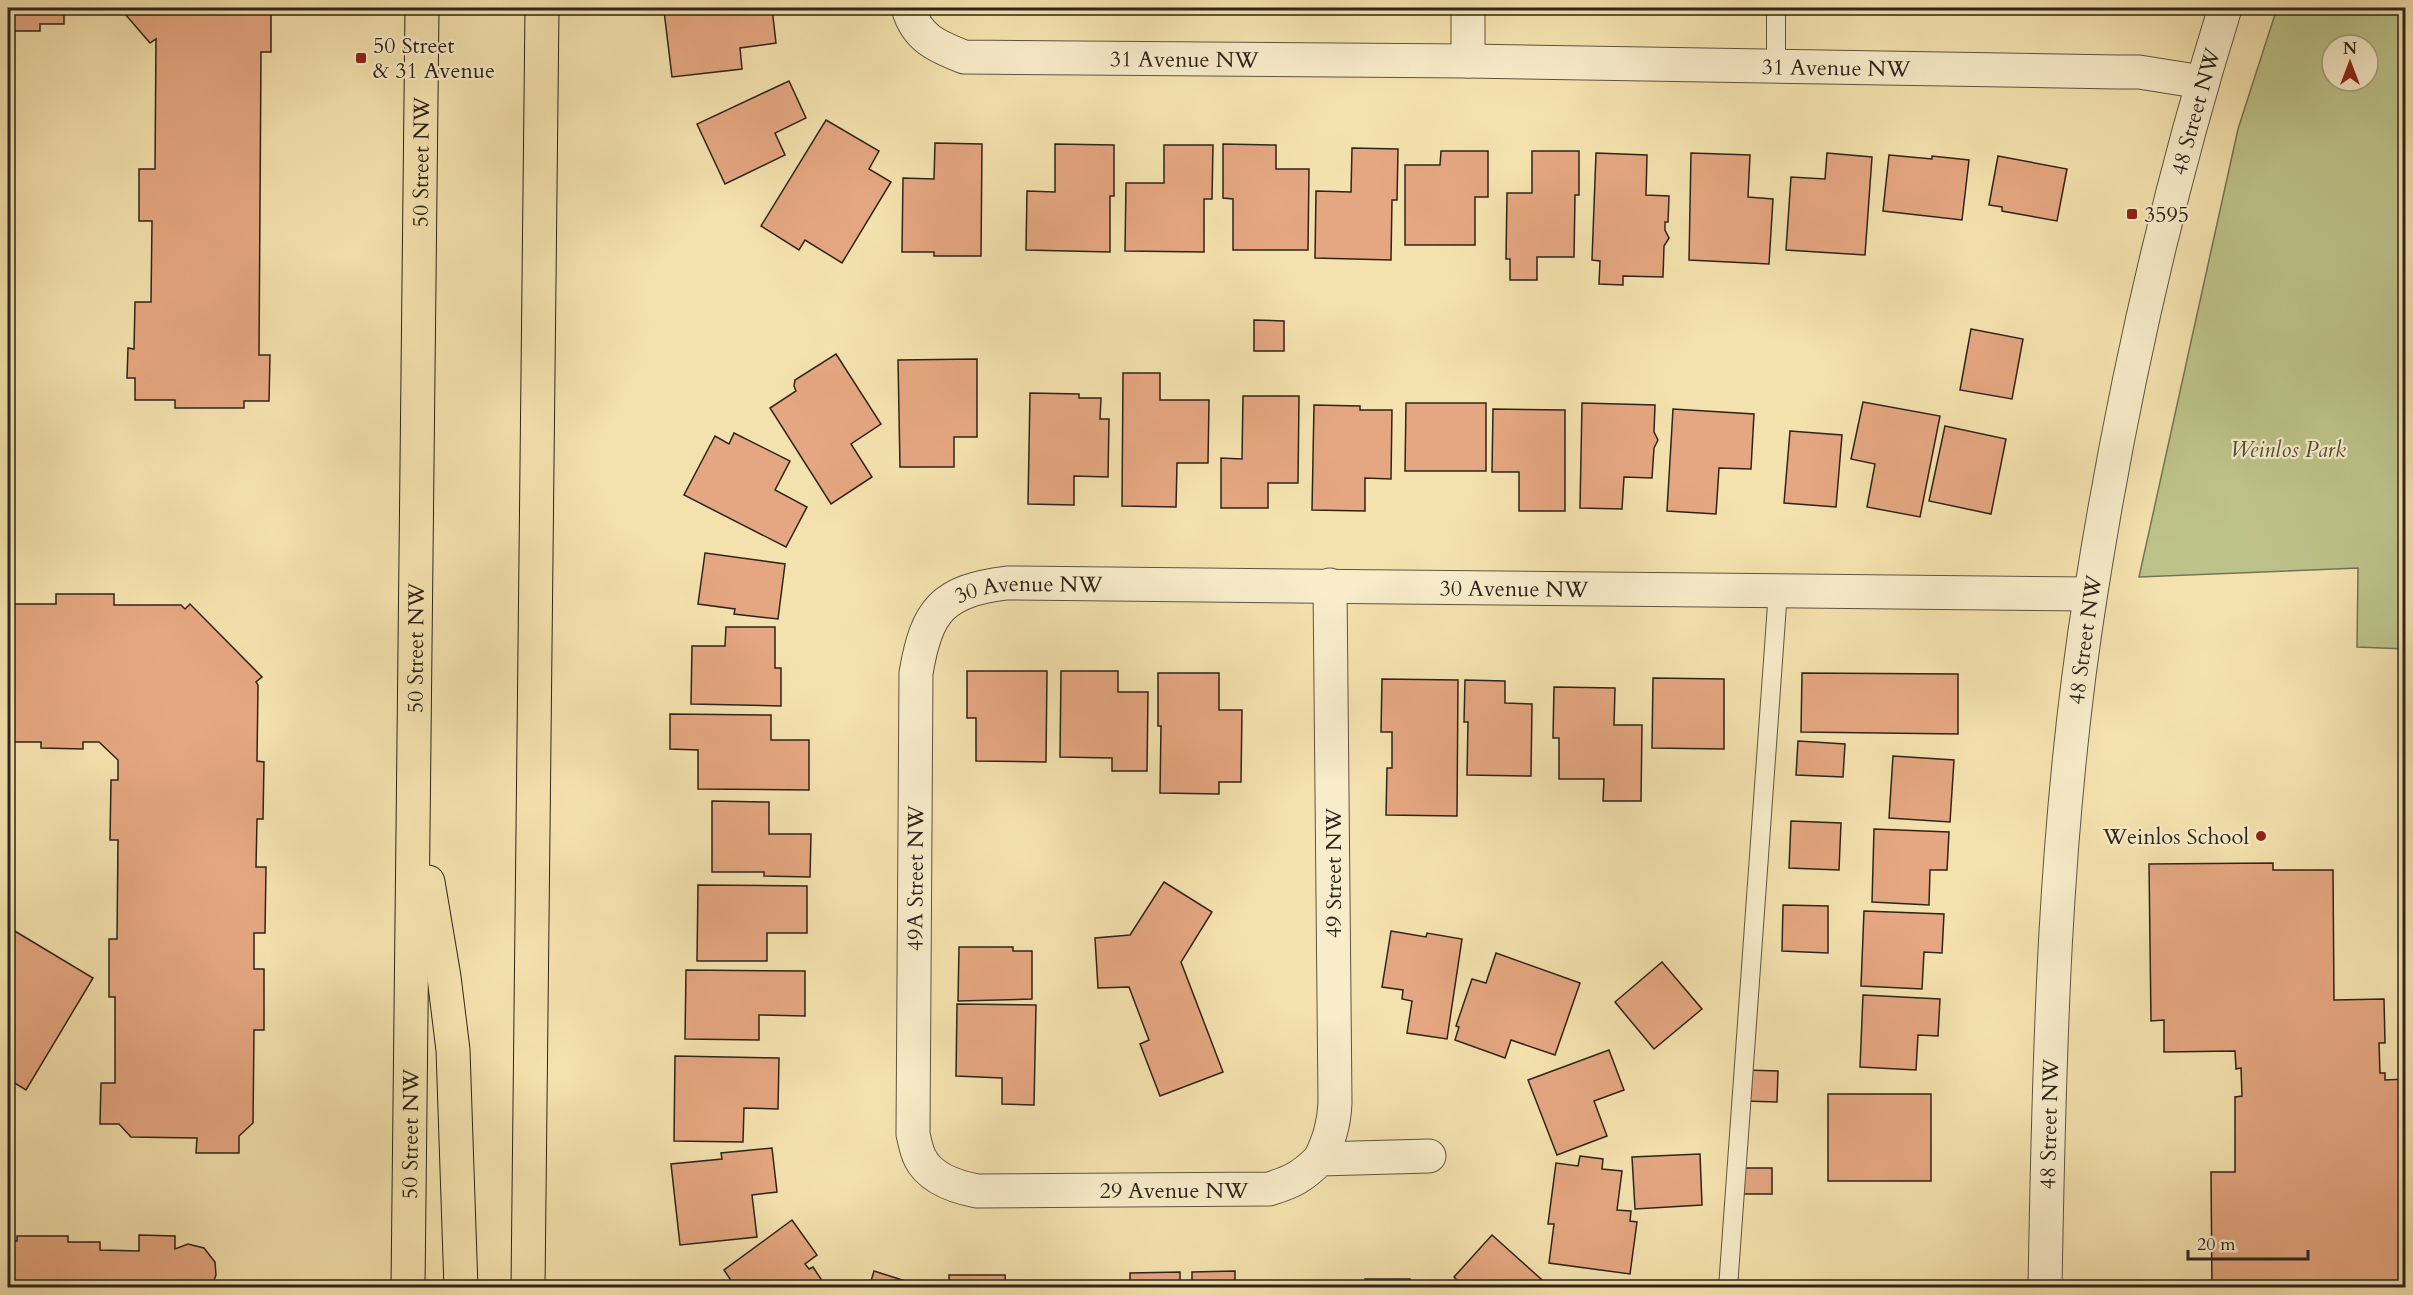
<svg xmlns="http://www.w3.org/2000/svg" width="2413" height="1295" viewBox="0 0 2413 1295" font-family="Cardo,serif">
	<rect width="100%" height="100%" fill="#f4e2ae"/>
	<filter id="stains"><feTurbulence type="fractalNoise" baseFrequency=".00333" numOctaves="4"/><feColorMatrix values="0 0 0 0 .2 0 0 0 0 .09 0 0 0 0 .02 0 0 0 .5 -.17"/></filter>
	<radialGradient id="worn" r=".72"><stop offset=".6" stop-color="#630" stop-opacity="0"/><stop offset="1" stop-color="#630" stop-opacity=".3"/></radialGradient>
	<path fill="#bcc38a" stroke="#747453" stroke-width="1.5" fill-rule="evenodd" d="M 2277,8 L 2405,8 L 2405,649 L 2357,647 L 2358,568 L 2139,577 L 2238,129 ZM 2332,45 L 2368,45 L 2368,81 L 2332,81 Z"/>
	<g fill="#e5a781" stroke="#2d241c" stroke-width="1.5">
		<path d="M 8,8 L 271,8 L 271,52 L 261,52 L 259,355 L 270,355 L 269,401 L 244,401 L 244,408 L 175,408 L 175,400 L 135,400 L 135,378 L 127,378 L 128,348 L 134,349 L 135,302 L 151,302 L 152,221 L 139,221 L 139,169 L 155,169 L 156,39 L 150,43 L 125,14 L 130,11 L 64,10 L 64,24 L 40,24 L 40,31 L 8,31 Z"/>
		<path d="M 674,8 L 772,8 L 776,43 L 740,48 L 742,69 L 672,77 L 664,11 L 674,10 Z"/>
		<path d="M 789,81 L 806,118 L 775,133 L 785,155 L 725,184 L 697,124 Z"/>
		<path d="M 826,120 L 879,151 L 869,169 L 891,182 L 842,263 L 805,240 L 799,250 L 761,226 Z"/>
		<path d="M 935,143 L 982,144 L 981,256 L 934,256 L 934,252 L 902,252 L 903,178 L 934,179 Z"/>
		<path d="M 1055,144 L 1114,145 L 1114,196 L 1110,196 L 1110,252 L 1026,250 L 1027,191 L 1055,192 Z"/>
		<path d="M 1223,144 L 1276,145 L 1276,169 L 1309,169 L 1308,250 L 1233,250 L 1233,199 L 1223,198 Z"/>
		<path d="M 1164,145 L 1213,145 L 1212,199 L 1204,199 L 1204,252 L 1125,251 L 1126,183 L 1164,183 Z"/>
		<path d="M 1352,148 L 1398,149 L 1397,200 L 1392,200 L 1391,260 L 1315,258 L 1316,191 L 1351,192 Z"/>
		<path d="M 1441,151 L 1488,151 L 1488,197 L 1475,197 L 1475,245 L 1405,245 L 1405,165 L 1440,165 Z"/>
		<path d="M 1532,151 L 1579,151 L 1579,195 L 1575,195 L 1574,257 L 1537,257 L 1537,280 L 1510,280 L 1510,259 L 1506,259 L 1507,193 L 1532,193 Z"/>
		<path d="M 1596,153 L 1647,155 L 1646,195 L 1669,196 L 1668,222 L 1665,222 L 1665,230 L 1669,238 L 1664,246 L 1663,277 L 1623,276 L 1623,285 L 1599,284 L 1600,261 L 1592,260 Z"/>
		<path d="M 1691,153 L 1750,155 L 1748,197 L 1773,199 L 1769,264 L 1689,260 Z"/>
		<path d="M 1827,153 L 1872,157 L 1865,255 L 1786,250 L 1791,177 L 1825,179 Z"/>
		<path d="M 1889,155 L 1932,159 L 1932,156 L 1969,160 L 1962,220 L 1883,211 Z"/>
		<path d="M 1998,156 L 2067,169 L 2057,221 L 2002,211 L 2002,207 L 1989,205 Z"/>
		<path d="M 1254,320 L 1284,321 L 1284,351 L 1254,351 Z"/>
		<path d="M 1971,329 L 2023,339 L 2012,399 L 1960,390 Z"/>
		<path d="M 836,354 L 881,424 L 851,444 L 872,477 L 831,504 L 770,408 L 796,391 L 794,386 L 795,380 Z"/>
		<path d="M 977,359 L 977,437 L 954,437 L 954,467 L 900,467 L 898,360 Z"/>
		<path d="M 1123,373 L 1160,373 L 1160,400 L 1209,400 L 1208,463 L 1177,463 L 1176,507 L 1122,506 Z"/>
		<path d="M 1030,393 L 1079,394 L 1079,398 L 1101,398 L 1100,419 L 1109,419 L 1108,477 L 1074,476 L 1074,505 L 1028,504 Z"/>
		<path d="M 1243,396 L 1299,396 L 1298,483 L 1268,483 L 1268,508 L 1221,508 L 1221,458 L 1242,459 Z"/>
		<path d="M 1863,402 L 1940,416 L 1920,517 L 1867,507 L 1875,464 L 1851,459 Z"/>
		<path d="M 1406,403 L 1486,403 L 1486,471 L 1405,471 Z"/>
		<path d="M 1582,403 L 1655,405 L 1654,432 L 1658,440 L 1654,448 L 1652,478 L 1624,477 L 1622,509 L 1580,508 Z"/>
		<path d="M 1314,405 L 1360,406 L 1360,410 L 1392,410 L 1391,479 L 1365,478 L 1365,511 L 1312,510 Z"/>
		<path d="M 1493,409 L 1565,410 L 1565,511 L 1519,511 L 1519,472 L 1492,472 Z"/>
		<path d="M 1673,409 L 1754,414 L 1751,469 L 1719,468 L 1716,514 L 1667,511 Z"/>
		<path d="M 1945,426 L 2006,439 L 1991,514 L 1929,501 Z"/>
		<path d="M 1790,431 L 1842,435 L 1836,507 L 1784,503 Z"/>
		<path d="M 734,433 L 790,461 L 775,490 L 807,507 L 786,547 L 684,495 L 715,436 L 729,444 Z"/>
		<path d="M 705,553 L 785,564 L 778,619 L 734,614 L 735,609 L 698,604 Z"/>
		<path d="M 8,591 L 11,591 L 11,604 L 56,604 L 56,594 L 114,594 L 114,605 L 181,605 L 185,609 L 190,604 L 262,677 L 256,682 L 258,685 L 257,761 L 264,762 L 263,819 L 257,819 L 256,867 L 266,867 L 265,933 L 254,933 L 254,969 L 264,969 L 264,1030 L 254,1030 L 253,1123 L 239,1136 L 239,1153 L 196,1153 L 197,1138 L 131,1137 L 119,1124 L 100,1124 L 101,1083 L 115,1083 L 115,997 L 109,997 L 109,939 L 117,939 L 118,840 L 110,840 L 111,780 L 118,780 L 118,760 L 99,742 L 83,742 L 83,749 L 41,748 L 41,742 L 14,742 L 14,755 L 8,755 Z"/>
		<path d="M 726,627 L 775,627 L 775,668 L 781,668 L 781,706 L 691,704 L 692,646 L 725,646 Z"/>
		<path d="M 967,671 L 1047,671 L 1046,762 L 976,761 L 976,718 L 967,718 Z"/>
		<path d="M 1061,671 L 1118,671 L 1118,692 L 1148,692 L 1147,771 L 1112,771 L 1112,758 L 1060,757 Z"/>
		<path d="M 1158,673 L 1219,673 L 1219,710 L 1242,710 L 1241,782 L 1219,782 L 1219,794 L 1160,793 L 1161,726 L 1158,726 Z"/>
		<path d="M 1802,673 L 1958,674 L 1958,734 L 1801,732 Z"/>
		<path d="M 1653,678 L 1724,679 L 1724,749 L 1652,748 Z"/>
		<path d="M 1382,679 L 1458,680 L 1457,816 L 1386,815 L 1387,768 L 1392,768 L 1392,732 L 1381,732 Z"/>
		<path d="M 1465,680 L 1505,681 L 1505,703 L 1532,704 L 1531,776 L 1467,775 L 1468,722 L 1464,722 Z"/>
		<path d="M 1554,687 L 1615,688 L 1614,725 L 1642,725 L 1641,801 L 1603,801 L 1604,779 L 1559,779 L 1559,738 L 1553,738 Z"/>
		<path d="M 670,714 L 771,715 L 771,740 L 809,740 L 809,790 L 698,789 L 698,750 L 670,749 Z"/>
		<path d="M 1798,741 L 1845,744 L 1843,777 L 1796,775 Z"/>
		<path d="M 1893,756 L 1954,760 L 1950,822 L 1889,818 Z"/>
		<path d="M 712,801 L 769,802 L 769,834 L 811,834 L 810,877 L 764,876 L 764,872 L 712,872 Z"/>
		<path d="M 1791,821 L 1841,823 L 1839,870 L 1789,868 Z"/>
		<path d="M 1874,829 L 1949,832 L 1947,870 L 1930,870 L 1929,905 L 1872,902 Z"/>
		<path d="M 2273,863 L 2273,870 L 2333,870 L 2334,1000 L 2384,999 L 2385,1043 L 2379,1043 L 2380,1073 L 2385,1073 L 2385,1080 L 2406,1079 L 2406,1288 L 2212,1288 L 2211,1172 L 2235,1172 L 2235,1097 L 2242,1096 L 2241,1068 L 2236,1069 L 2235,1051 L 2164,1052 L 2164,1020 L 2151,1021 L 2149,864 Z"/>
		<path d="M 1164,882 L 1212,912 L 1181,962 L 1223,1072 L 1160,1096 L 1140,1044 L 1149,1040 L 1129,987 L 1098,988 L 1095,938 L 1130,935 Z"/>
		<path d="M 698,885 L 807,886 L 807,933 L 767,933 L 767,961 L 697,961 Z"/>
		<path d="M 1783,905 L 1828,906 L 1828,953 L 1782,951 Z"/>
		<path d="M 1864,911 L 1944,914 L 1942,953 L 1924,952 L 1922,989 L 1861,986 Z"/>
		<path d="M 8,927 L 93,978 L 26,1090 L 8,1079 Z"/>
		<path d="M 1391,931 L 1426,937 L 1427,933 L 1462,939 L 1447,1039 L 1407,1033 L 1412,1001 L 1402,999 L 1403,990 L 1382,987 Z"/>
		<path d="M 959,947 L 1013,947 L 1013,951 L 1032,951 L 1032,999 L 958,1001 Z"/>
		<path d="M 1496,953 L 1580,983 L 1555,1055 L 1511,1040 L 1505,1058 L 1455,1040 L 1459,1027 L 1456,1026 L 1472,979 L 1486,983 Z"/>
		<path d="M 1662,962 L 1702,1009 L 1654,1049 L 1615,1002 Z"/>
		<path d="M 686,970 L 805,971 L 805,1016 L 759,1015 L 759,1040 L 685,1039 Z"/>
		<path d="M 1863,995 L 1940,999 L 1938,1036 L 1918,1035 L 1916,1070 L 1860,1067 Z"/>
		<path d="M 957,1004 L 1036,1005 L 1034,1105 L 1002,1104 L 1002,1078 L 956,1076 Z"/>
		<path d="M 1609,1050 L 1624,1090 L 1594,1101 L 1607,1136 L 1557,1155 L 1528,1080 Z"/>
		<path d="M 675,1056 L 779,1058 L 778,1109 L 744,1108 L 743,1142 L 674,1141 Z"/>
		<path d="M 1745,1070 L 1778,1071 L 1777,1102 L 1744,1101 Z"/>
		<rect x="1828" y="1094" width="103" height="87"/>
		<path d="M 772,1148 L 777,1192 L 752,1195 L 757,1237 L 680,1245 L 671,1164 L 722,1159 L 721,1153 Z"/>
		<path d="M 1700,1154 L 1702,1205 L 1635,1209 L 1632,1157 Z"/>
		<path d="M 1580,1156 L 1603,1159 L 1602,1169 L 1622,1171 L 1617,1210 L 1631,1211 L 1630,1221 L 1637,1222 L 1630,1274 L 1549,1263 L 1554,1224 L 1548,1224 L 1556,1163 L 1578,1166 Z"/>
		<rect x="1741" y="1168" width="31" height="26"/>
		<path d="M 792,1220 L 817,1255 L 805,1264 L 809,1269 L 813,1267 L 827,1288 L 727,1288 L 732,1282 L 724,1270 Z"/>
		<path d="M 139,1235 L 175,1236 L 175,1249 L 188,1244 L 204,1248 L 215,1262 L 216,1275 L 213,1283 L 210,1288 L 8,1288 L 8,1241 L 17,1241 L 17,1236 L 68,1236 L 68,1242 L 100,1242 L 100,1250 L 139,1251 Z"/>
		<path d="M 1492,1235 L 1551,1288 L 1465,1288 L 1454,1277 Z"/>
		<path d="M 874,1271 L 918,1285 L 917,1288 L 869,1288 Z"/>
		<path d="M 1235,1271 L 1235,1288 L 1192,1288 L 1192,1272 Z"/>
		<path d="M 1180,1272 L 1180,1288 L 1130,1288 L 1130,1273 Z"/>
		<path d="M 949,1275 L 1005,1275 L 1006,1288 L 949,1288 Z"/>
		<rect x="1365" y="1279" width="45" height="9"/>
		<rect x="1309" y="1281" width="45" height="7"/>
	</g>
	<g fill="none" stroke-linecap="round" stroke-linejoin="round">
		<g stroke="#5f5440" stroke-width="20">
			<g id="service">
				<path d="M 1776,67 L 1776,8"/>
				<path d="M 1728,1288 L 1778,591"/>
			</g>
		</g>
		<g stroke="#5f5440" stroke-width="35">
			<g id="minor">
				<path id="s1" d="M 908,8 C 917,38 936,46 964,57 L 1468,61 L 2117,72 L 2139,72 L 2202,82"/>
				<path d="M 1468,61 L 1468,8"/>
				<path id="s2" d="M 1429,1156 L 1320,1159 C 1302,1177 1292,1182 1269,1189 L 977,1191 C 956,1187 930,1178 920,1158 C 916,1150 915,1142 913,1134 L 916,673 C 927,609 943,591 1007,583 L 2090,594"/>
				<path d="M 1320,1159 C 1329,1140 1334,1125 1335,1103 L 1330,585"/>
			</g>
		</g>
		<g stroke="#5f5440" stroke-width="35">
			<g id="tertiary">
				<path id="s3" d="M 2045,1288 C 2049,1055 2054,822 2091,592 C 2122,395 2166,198 2225,8"/>
			</g>
		</g>
		<g stroke="#2d241c" stroke-width="35">
			<g id="primary">
				<path d="M 428,882 L 444,977 L 453,1050 L 461,1288"/>
				<path id="s4" d="M 408,1288 L 422,8"/>
				<path d="M 528,1288 L 542,8"/>
			</g>
		</g>
		<use href="#service" stroke="#f8ecca" stroke-width="18"/>
		<use href="#minor" stroke="#f8ecca" stroke-width="33"/>
		<use href="#tertiary" stroke="#f8ecca" stroke-width="33"/>
		<use href="#primary" stroke="#f4e2ae" stroke-width="33"/>
	</g>
	<g fill="#8f2418" stroke="#f8ecca" stroke-width="2">
		<rect x="355" y="52" width="12" height="12" rx="3"/>
		<rect x="2126" y="208" width="12" height="12" rx="3"/>
		<circle cx="2261" cy="836" r="6"/>
	</g>
	<g text-anchor="middle" stroke-width="4.5" stroke-linejoin="round" paint-order="stroke">
		<g font-size="22" fill="#2d241c" stroke="#f8ecca" text-anchor="start">
			<text x="373" y="53">50 Street<tspan x="373" dy="25">&amp; 31 Avenue</tspan></text>
			<text x="2144" y="222">3595</text>
			<text x="2249" y="844" text-anchor="end">Weinlos School</text>
		</g>
		<g font-size="22" fill="#2d241c" stroke="#f8ecca">
			<text dy="8" stroke="none"><textPath href="#s1" startOffset="298">31 Avenue NW</textPath></text>
			<text dy="8" stroke="none"><textPath href="#s1" startOffset="950">31 Avenue NW</textPath></text>
			<text dy="8" stroke="none"><textPath href="#s3" startOffset="1190">48 Street NW</textPath></text>
			<text dy="8" stroke="none"><textPath href="#s4" startOffset="1126">50 Street NW</textPath></text>
			<text dy="8" stroke="none"><textPath href="#s2" startOffset="1665">30 Avenue NW</textPath></text>
			<text dy="8" stroke="none"><textPath href="#s2" startOffset="1179">30 Avenue NW</textPath></text>
			<text dy="8" stroke="none"><textPath href="#s3" startOffset="650">48 Street NW</textPath></text>
			<text dy="8" stroke="none"><textPath href="#s4" startOffset="640">50 Street NW</textPath></text>
			<text transform="translate(1333 873) rotate(-90)" y="8">49 Street NW</text>
			<text dy="8" stroke="none"><textPath href="#s2" startOffset="810">49A Street NW</textPath></text>
			<text dy="8" stroke="none"><textPath href="#s3" startOffset="164">48 Street NW</textPath></text>
			<text dy="8" stroke="none"><textPath href="#s4" startOffset="154">50 Street NW</textPath></text>
			<text x="1174" y="1198">29 Avenue NW</text>
		</g>
		<g font-size="22" font-style="italic" fill="#514c38" stroke="#f8ecca">
			<text x="2288" y="457">Weinlos Park</text>
		</g>
	</g>
	<rect width="2413" height="1295" fill="none" stroke="#f4e2ae" stroke-width="30"/>
	<rect x="9" y="9" width="2395" height="1277" fill="none" stroke="#2d241c" stroke-width="3"/>
	<rect x="15" y="15" width="2383" height="1265" fill="none" stroke="#2d241c" stroke-width="1.5"/>
	<g transform="translate(2350 63)"><circle r="28" fill="#f8ecca" stroke="#a79c84" stroke-width="1.5"/>
	<path d="M0-4.5L10 22L0 15L-10 22Z" fill="#8f2418"/>
	<text y="-9" font-size="16" font-weight="bold" text-anchor="middle" fill="#2d241c">N</text>
	</g>
	<path d="M2188 1250v9h120v-9" fill="none" stroke="#2d241c" stroke-width="3"/>
	<text x="2197" y="1250" font-size="18" fill="#2d241c" stroke="#f8ecca" stroke-width="4.5" paint-order="stroke">20 m</text>
	<rect width="100%" height="100%" filter="url(#stains)"/>
	<rect width="100%" height="100%" fill="url(#worn)"/>
</svg>
